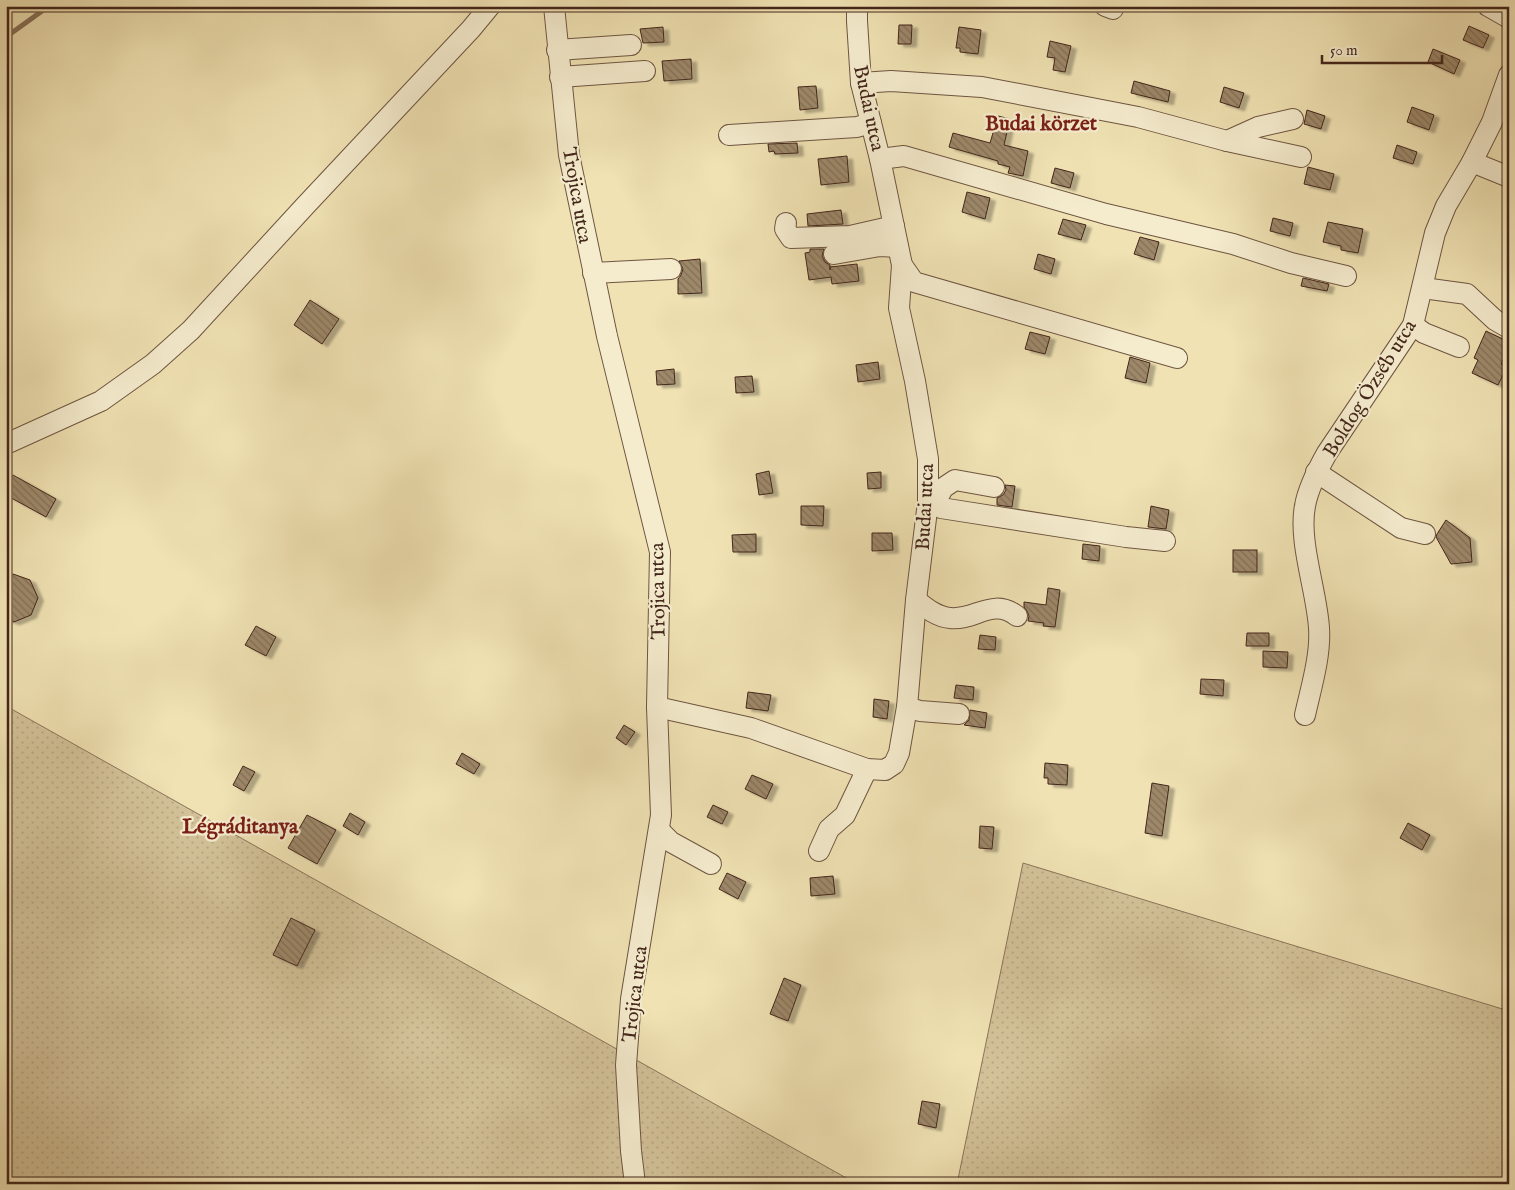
<svg xmlns="http://www.w3.org/2000/svg" width="1515" height="1190" viewBox="0 0 1515 1190" font-family="'IM FELL English',serif">
	<defs>
		<pattern id="grass-dots" width="8" height="8" patternUnits="userSpaceOnUse" patternTransform="scale(1.25)"><rect width="8" height="8" fill="#d3c299"/><path d="M2 2h.1M6 6h.1" fill="none" stroke="#b6a783" stroke-width="1.8" stroke-linecap="round"/></pattern>
		<pattern id="building-back-hatch" width="6" height="6" patternUnits="userSpaceOnUse" patternTransform="scale(1.25)"><rect width="6" height="6" fill="#9d886a"/><path d="M-1 5l2 2M0 0l6 6M5-1l2 2" fill="none" stroke="#826f56"/></pattern>
		<filter id="shadow"><feDropShadow dx="5.5" dy="3" stdDeviation="1" flood-color="#0004"/></filter>
	</defs>
	<rect width="100%" height="100%" fill="#f0e2b3"/>
	<filter id="stains"><feTurbulence type="fractalNoise" baseFrequency=".004" numOctaves="4"/><feColorMatrix values="0 0 0 0 .2 0 0 0 0 .09 0 0 0 0 .02 0 0 0 .5 -.17"/></filter>
	<radialGradient id="worn" r=".72"><stop offset=".6" stop-color="#630" stop-opacity="0"/><stop offset="1" stop-color="#630" stop-opacity=".3"/></radialGradient>
	<g fill="url(#grass-dots)" stroke="#8b745a">
		<path d="M 6,706 L 857,1184 L 6,1184 Z"/>
		<path d="M 1023,863 L 1509,1011 L 1509,1184 L 957,1184 Z"/>
	</g>
	<g fill="none" stroke-linecap="round" stroke-linejoin="round">
		<path stroke="#877057" stroke-width="5" d="M 6,37 L 49,6"/>
	</g>
	<g fill="url(#building-back-hatch)" stroke="#43261b" filter="url(#shadow)">
		<path d="M 899,25 L 912,25 L 911,44 L 898,44 Z"/>
		<path d="M 1469,26 L 1489,35 L 1483,48 L 1463,40 Z"/>
		<path d="M 663,27 L 664,42 L 643,43 L 640,29 Z"/>
		<path d="M 959,27 L 981,30 L 978,54 L 960,52 L 960,48 L 956,48 Z"/>
		<path d="M 1050,41 L 1071,46 L 1065,72 L 1053,70 L 1055,58 L 1047,57 Z"/>
		<path d="M 1433,49 L 1460,60 L 1454,74 L 1428,62 Z"/>
		<path d="M 691,59 L 692,79 L 664,81 L 662,61 Z"/>
		<path d="M 1134,81 L 1170,91 L 1168,102 L 1131,93 Z"/>
		<path d="M 816,86 L 818,108 L 800,110 L 798,87 Z"/>
		<path d="M 1224,87 L 1244,93 L 1239,108 L 1220,102 Z"/>
		<path d="M 1412,107 L 1434,115 L 1429,130 L 1407,122 Z"/>
		<path d="M 1307,110 L 1325,116 L 1321,129 L 1304,124 Z"/>
		<path d="M 998,116 L 1010,119 L 1004,145 L 1028,151 L 1023,176 L 1008,173 L 1010,167 L 998,164 L 998,161 L 949,147 L 953,133 L 990,143 Z"/>
		<path d="M 797,143 L 798,153 L 775,154 L 774,151 L 769,152 L 768,144 Z"/>
		<path d="M 1397,145 L 1417,152 L 1413,164 L 1393,158 Z"/>
		<path d="M 847,156 L 849,182 L 821,185 L 818,159 Z"/>
		<path d="M 1308,167 L 1334,174 L 1330,190 L 1304,184 Z"/>
		<path d="M 1055,168 L 1074,173 L 1070,188 L 1051,183 Z"/>
		<path d="M 967,192 L 990,198 L 985,219 L 962,212 Z"/>
		<path d="M 841,210 L 843,224 L 808,226 L 807,214 Z"/>
		<path d="M 1273,218 L 1293,223 L 1290,236 L 1270,231 Z"/>
		<path d="M 1063,219 L 1086,225 L 1081,240 L 1058,234 Z"/>
		<path d="M 1328,222 L 1363,229 L 1358,253 L 1341,250 L 1341,246 L 1323,242 Z"/>
		<path d="M 1140,237 L 1159,242 L 1154,260 L 1134,254 Z"/>
		<path d="M 810,249 L 824,249 L 822,256 L 825,262 L 830,265 L 830,270 L 830,267 L 857,264 L 859,281 L 832,284 L 831,277 L 809,280 L 805,253 L 810,252 Z"/>
		<path d="M 1038,254 L 1055,259 L 1051,274 L 1034,269 Z"/>
		<path d="M 700,259 L 702,293 L 678,294 L 678,279 L 681,275 L 683,269 L 679,261 Z"/>
		<path d="M 1303,278 L 1329,284 L 1327,291 L 1301,286 Z"/>
		<path d="M 310,300 L 339,319 L 322,344 L 294,325 Z"/>
		<path d="M 1486,331 L 1509,342 L 1509,348 L 1501,364 L 1507,367 L 1498,385 L 1472,373 L 1478,360 L 1474,358 Z"/>
		<path d="M 1030,332 L 1050,337 L 1045,354 L 1025,349 Z"/>
		<path d="M 1130,357 L 1150,363 L 1146,383 L 1125,378 Z"/>
		<path d="M 878,362 L 880,379 L 858,382 L 856,365 Z"/>
		<path d="M 674,369 L 675,384 L 657,385 L 656,371 Z"/>
		<path d="M 752,376 L 754,392 L 736,393 L 735,377 Z"/>
		<path d="M 769,471 L 773,493 L 759,495 L 756,474 Z"/>
		<path d="M 881,472 L 881,488 L 868,489 L 867,473 Z"/>
		<path d="M 13,475 L 56,499 L 46,517 L 6,495 L 6,486 Z"/>
		<path d="M 1005,485 L 1015,486 L 1012,507 L 997,505 L 997,498 L 1003,495 L 1006,490 Z"/>
		<path d="M 801,506 L 824,506 L 823,526 L 801,525 Z"/>
		<path d="M 1151,506 L 1169,510 L 1166,529 L 1148,527 Z"/>
		<path d="M 1446,520 L 1470,538 L 1472,562 L 1451,564 L 1436,537 L 1437,534 Z"/>
		<path d="M 872,533 L 892,533 L 893,550 L 872,551 Z"/>
		<path d="M 756,534 L 756,552 L 733,552 L 732,535 Z"/>
		<path d="M 1083,544 L 1100,546 L 1099,561 L 1082,559 Z"/>
		<rect x="1233" y="550" width="24" height="22"/>
		<path d="M 13,574 L 30,580 L 38,598 L 31,615 L 14,622 L 6,619 L 6,577 Z"/>
		<path d="M 1048,588 L 1060,590 L 1055,627 L 1043,626 L 1044,623 L 1028,621 L 1029,616 L 1027,611 L 1024,607 L 1024,602 L 1046,605 Z"/>
		<path d="M 256,626 L 276,637 L 266,656 L 245,645 Z"/>
		<path d="M 1247,633 L 1269,633 L 1269,646 L 1246,646 Z"/>
		<path d="M 980,635 L 996,637 L 995,650 L 978,649 Z"/>
		<path d="M 1263,651 L 1288,652 L 1287,668 L 1263,667 Z"/>
		<path d="M 1201,679 L 1224,680 L 1223,696 L 1200,694 Z"/>
		<path d="M 956,685 L 974,687 L 973,700 L 954,698 Z"/>
		<path d="M 748,692 L 771,695 L 768,711 L 746,708 Z"/>
		<path d="M 874,699 L 889,701 L 887,719 L 873,717 Z"/>
		<path d="M 970,710 L 987,713 L 985,728 L 964,725 L 969,720 Z"/>
		<path d="M 624,725 L 635,732 L 626,745 L 616,738 Z"/>
		<path d="M 462,753 L 480,764 L 474,774 L 456,764 Z"/>
		<path d="M 1045,763 L 1068,765 L 1067,785 L 1048,784 L 1048,778 L 1044,778 Z"/>
		<path d="M 243,766 L 255,772 L 244,791 L 233,785 Z"/>
		<path d="M 752,775 L 773,784 L 766,799 L 745,789 Z"/>
		<path d="M 1152,783 L 1169,786 L 1162,836 L 1145,833 Z"/>
		<path d="M 713,805 L 728,812 L 722,824 L 707,817 Z"/>
		<path d="M 350,813 L 365,822 L 358,835 L 343,826 Z"/>
		<path d="M 307,815 L 336,830 L 317,864 L 288,848 Z"/>
		<path d="M 1408,823 L 1430,835 L 1422,850 L 1400,838 Z"/>
		<path d="M 980,826 L 994,827 L 992,849 L 979,848 Z"/>
		<path d="M 727,873 L 746,882 L 738,899 L 719,889 Z"/>
		<path d="M 833,876 L 835,894 L 811,896 L 810,878 Z"/>
		<path d="M 291,918 L 315,930 L 297,966 L 273,955 Z"/>
		<path d="M 784,978 L 801,985 L 788,1021 L 770,1014 Z"/>
		<path d="M 922,1101 L 940,1104 L 936,1128 L 918,1124 Z"/>
	</g>
	<g fill="none" stroke-linecap="round" stroke-linejoin="round">
		<g stroke="#6e5541" stroke-width="22">
			<g id="minor">
				<path d="M 554,6 L 569,155 L 607,336 L 660,552 L 657,707 L 661,815 L 631,999 L 626,1065 L 631,1151 L 635,1184"/>
				<path d="M 1105,6 L 1113,9"/>
				<path d="M 1488,6 L 1509,18"/>
				<path d="M 557,50 L 631,45"/>
				<path d="M 560,77 L 645,71"/>
				<path d="M 861,83 L 891,81 L 982,87 L 1138,117 L 1227,141 L 1258,127 L 1293,119"/>
				<path d="M 729,135 L 857,127 L 871,123"/>
				<path d="M 1227,141 L 1301,157"/>
				<path d="M 880,159 L 904,156 L 1106,214 L 1233,244 L 1291,263 L 1346,276"/>
				<path d="M 1472,162 L 1509,177"/>
				<path d="M 786,223 L 785,229 L 791,238 L 850,236 L 894,226"/>
				<path d="M 834,254 L 880,246 L 898,247"/>
				<path d="M 902,265 L 914,282 L 1177,358"/>
				<path d="M 593,273 L 671,269"/>
				<path d="M 1423,288 L 1467,294 L 1495,320 L 1509,328"/>
				<path d="M 1413,325 L 1424,333 L 1459,347"/>
				<path d="M 6,444 L 101,401 L 153,364 L 191,330 L 305,206 L 471,29 L 490,6"/>
				<path d="M 1316,472 L 1401,528 L 1425,534"/>
				<path d="M 928,502 L 941,508 L 1126,537 L 1165,541"/>
				<path d="M 934,505 L 943,488 L 955,480 L 994,487"/>
				<path d="M 916,600 C 926,608 937,617 950,618 C 975,621 992,597 1017,616"/>
				<path d="M 657,707 L 751,728 L 867,769 L 885,770 L 894,764 L 899,753 L 907,707 L 916,600 L 928,502 L 928,459 L 915,381 L 899,308 L 902,265 L 880,159 L 861,83 L 857,21 L 857,6"/>
				<path d="M 907,707 L 920,711 L 959,714"/>
				<path d="M 1305,715 C 1311,688 1321,655 1319,628 C 1317,592 1298,541 1305,506 C 1308,488 1318,469 1327,453 L 1413,325 L 1435,233 L 1446,206 L 1472,162 L 1492,122 L 1509,75"/>
				<path d="M 659,830 L 671,842 L 711,864"/>
				<path d="M 819,851 L 829,829 L 845,815 L 867,769"/>
			</g>
		</g>
		<use href="#minor" stroke="#f5ecce" stroke-width="20"/>
	</g>
	<g text-anchor="middle" stroke-width="4.5" stroke-linejoin="round" paint-order="stroke">
		<g font-size="20" fill="#43261b" stroke="#f5ecce">
			<text transform="translate(870 108) rotate(78)" y="7">Budai utca</text>
			<text transform="translate(578 195) rotate(80)" y="7">Trojica utca</text>
			<text transform="translate(1369 388) rotate(-58)" y="7">Boldog Özséb utca</text>
			<text transform="translate(924 507) rotate(-87)" y="7">Budai utca</text>
			<text transform="translate(657 591) rotate(-91)" y="7">Trojica utca</text>
			<text transform="translate(634 994) rotate(-83)" y="7">Trojica utca</text>
		</g>
		<g font-size="21" font-weight="bold" fill="#7a1f14" stroke="#f5ecce">
			<text x="1041" y="130">Budai körzet</text>
			<text x="240" y="833">Légráditanya</text>
		</g>
	</g>
	<rect width="1515" height="1190" fill="none" stroke="#f0e2b3" stroke-width="25"/>
	<rect x="8" y="8" width="1500" height="1175" fill="none" stroke="#43261b" stroke-width="2.5"/>
	<rect x="12" y="12" width="1490" height="1165" fill="none" stroke="#43261b"/>
	<path d="M1322 55v8h120v-8" fill="none" stroke="#43261b" stroke-width="2.5"/>
	<text x="1330" y="55" font-size="15" fill="#43261b" stroke="#f5ecce" stroke-width="4" paint-order="stroke">50 m</text>
	<rect width="100%" height="100%" filter="url(#stains)"/>
	<rect width="100%" height="100%" fill="url(#worn)"/>
</svg>
